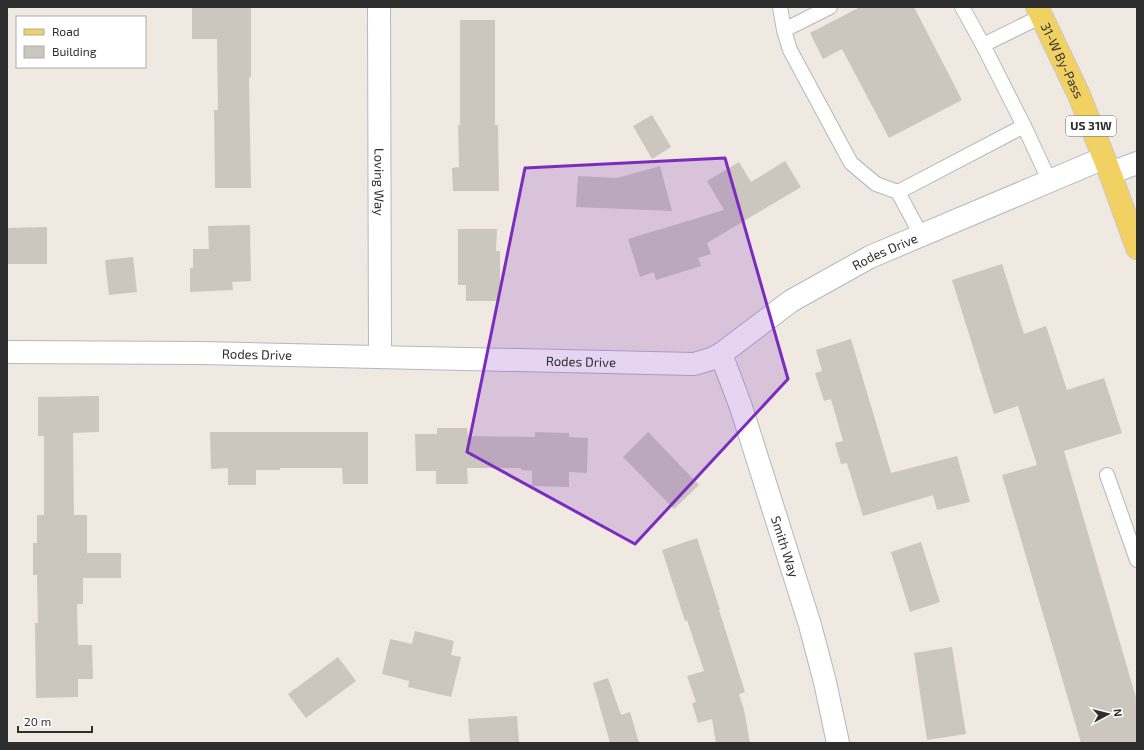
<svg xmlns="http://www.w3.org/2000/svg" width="1144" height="750" viewBox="0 0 1144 750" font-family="'Exo 2',sans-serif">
	<rect width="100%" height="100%" fill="#efe9e1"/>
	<g fill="#cbc7bf">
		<path d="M 192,7 L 251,7 L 251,77 L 249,77 L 251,188 L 215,188 L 214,110 L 218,110 L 217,39 L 192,39 Z"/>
		<path d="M 860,7 L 914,7 L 962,100 L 889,138 L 842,49 L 823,59 L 810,33 Z"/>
		<path d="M 460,20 L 495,20 L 495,125 L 498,125 L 499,191 L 453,191 L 452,168 L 459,167 L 458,125 L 460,125 Z"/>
		<path d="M 652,115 L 671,147 L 652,159 L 633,126 Z"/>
		<path d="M 785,161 L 801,187 L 707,243 L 711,254 L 698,258 L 701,266 L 656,280 L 654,272 L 640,277 L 628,239 L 724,210 L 707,181 L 739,162 L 751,182 Z"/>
		<path d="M 660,166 L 672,211 L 576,207 L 578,176 L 617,178 Z"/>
		<path d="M 250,225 L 251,281 L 232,282 L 233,290 L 190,292 L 190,268 L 193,268 L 193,249 L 209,249 L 208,226 Z"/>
		<path d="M 47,227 L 47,264 L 7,264 L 7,228 Z"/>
		<path d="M 458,229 L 497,229 L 496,251 L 500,251 L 500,301 L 466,301 L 466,285 L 458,285 Z"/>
		<path d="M 133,257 L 137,292 L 109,295 L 105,260 Z"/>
		<path d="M 1002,264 L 1024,334 L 1046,326 L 1067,390 L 1104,378 L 1122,433 L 1064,451 L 1137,701 L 1137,743 L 1081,743 L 1002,475 L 1037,465 L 1018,406 L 994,414 L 952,280 Z"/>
		<path d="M 851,339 L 891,473 L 957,456 L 970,502 L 937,510 L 933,495 L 863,516 L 847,463 L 841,464 L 835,443 L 843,441 L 831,399 L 824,401 L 815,373 L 822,371 L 816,350 Z"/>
		<path d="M 99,396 L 99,432 L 73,433 L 74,515 L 87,515 L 87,553 L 121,553 L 121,578 L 83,578 L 83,604 L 77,604 L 78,645 L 92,645 L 93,679 L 78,679 L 78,697 L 36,698 L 35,623 L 38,623 L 37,575 L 33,575 L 33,543 L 37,543 L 37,515 L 44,515 L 44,436 L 38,436 L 38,397 Z"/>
		<path d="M 437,428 L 467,428 L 468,436 L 535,437 L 535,432 L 569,433 L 569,437 L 588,438 L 587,473 L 569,472 L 569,487 L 532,486 L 532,471 L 521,470 L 521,468 L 467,468 L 468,484 L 436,484 L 436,471 L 416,471 L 415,434 L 437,434 Z"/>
		<path d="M 210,432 L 368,432 L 368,484 L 343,484 L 342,468 L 280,468 L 280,470 L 256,470 L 256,485 L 228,485 L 228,468 L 211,469 Z"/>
		<path d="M 648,432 L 699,485 L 674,509 L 623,457 Z"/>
		<path d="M 697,538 L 720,610 L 719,610 L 745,692 L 739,694 L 744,710 L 750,743 L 716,743 L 712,719 L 698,723 L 692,703 L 696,702 L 687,676 L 704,671 L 687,620 L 685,621 L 662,550 Z"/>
		<path d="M 921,542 L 940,602 L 910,612 L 891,552 Z"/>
		<path d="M 415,631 L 454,641 L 451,655 L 461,657 L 451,697 L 408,687 L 409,681 L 382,674 L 390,639 L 412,644 Z"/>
		<path d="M 952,647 L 966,734 L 927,740 L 914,653 Z"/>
		<path d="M 338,657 L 356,681 L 306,718 L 288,694 Z"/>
		<path d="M 608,678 L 621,715 L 630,712 L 639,743 L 610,743 L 593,683 Z"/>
		<path d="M 517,716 L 519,743 L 470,743 L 468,719 Z"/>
	</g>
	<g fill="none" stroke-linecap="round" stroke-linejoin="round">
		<g stroke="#b4b7c1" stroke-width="16">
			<g id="service">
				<path d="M 780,7 L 784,30 L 830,7"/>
				<path d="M 962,7 L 983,45"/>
				<path d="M 1042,16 L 983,45 L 1024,126 L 1049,180"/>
				<path d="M 784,30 L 790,50 L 851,163 L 876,184 L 898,192"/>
				<path d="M 921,235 L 898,192 L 1024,126"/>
				<path d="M 1107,475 L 1137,560"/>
			</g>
		</g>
		<g stroke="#b4b7c1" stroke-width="24">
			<g id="minor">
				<path id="s1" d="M 379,7 L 380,357"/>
				<path d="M 1110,173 L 1137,163"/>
				<path id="s2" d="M 7,352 L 202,353 L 694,364 L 711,359 L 721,354 L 791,301 L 870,257 L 1104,158"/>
				<path id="s3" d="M 721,354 L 741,407 L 810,625 L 825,682 L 838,743"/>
			</g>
		</g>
		<g stroke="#c9c9c9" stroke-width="24">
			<g id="primary">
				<path id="s4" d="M 1037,7 L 1079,95 L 1110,173 L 1137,248"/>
			</g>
		</g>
		<use href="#service" stroke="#fff" stroke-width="14"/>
		<use href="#minor" stroke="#fff" stroke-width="22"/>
		<use href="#primary" stroke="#f2d163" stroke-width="22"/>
	</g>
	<path fill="#7b2cbf" fill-opacity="0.2" stroke="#7b2cbf" stroke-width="3" stroke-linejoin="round" d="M 725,158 L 788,379 L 635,544 L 467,452 L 525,168 Z"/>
	<g text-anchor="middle" stroke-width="3" stroke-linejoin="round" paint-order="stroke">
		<rect fill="#fff" stroke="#6d6d6d" stroke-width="1" x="1066" y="116" width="50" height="20" rx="3"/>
		<g font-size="12" font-weight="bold" fill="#2e2e2e">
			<text x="1091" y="130">US 31W</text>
		</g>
		<g font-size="13" fill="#2e2e2e" stroke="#fff">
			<text dy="5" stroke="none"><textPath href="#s4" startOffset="59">31-W By-Pass</textPath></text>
			<text dy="5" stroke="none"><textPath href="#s1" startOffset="175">Loving Way</textPath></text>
			<text dy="5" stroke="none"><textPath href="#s2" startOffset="910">Rodes Drive</textPath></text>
			<text dy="5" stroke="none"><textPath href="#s2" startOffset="250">Rodes Drive</textPath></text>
			<text dy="5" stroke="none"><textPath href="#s2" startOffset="574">Rodes Drive</textPath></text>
			<text dy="5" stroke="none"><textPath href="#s3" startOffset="203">Smith Way</textPath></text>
		</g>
	</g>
	<rect width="1144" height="750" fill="none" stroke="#2e2e2e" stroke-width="16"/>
	<rect x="16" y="16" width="130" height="52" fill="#ffffff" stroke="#ababab"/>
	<rect x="24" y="29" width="20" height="6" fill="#f2d163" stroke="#ababab"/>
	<text x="52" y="36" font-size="12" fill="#2e2e2e">Road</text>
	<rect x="24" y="46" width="20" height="12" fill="#cbc7bf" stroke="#ababab"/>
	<text x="52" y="56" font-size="12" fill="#2e2e2e">Building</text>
	<g transform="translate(1108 714) rotate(83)" stroke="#ffffff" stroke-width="3" paint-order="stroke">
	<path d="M0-3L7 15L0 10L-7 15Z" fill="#2e2e2e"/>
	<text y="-6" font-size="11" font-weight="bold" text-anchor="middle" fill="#2e2e2e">N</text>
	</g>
	<path d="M18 726v6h74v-6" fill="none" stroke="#2e2e2e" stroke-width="2"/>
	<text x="24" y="726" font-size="12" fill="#2e2e2e" stroke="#ffffff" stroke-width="3" paint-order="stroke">20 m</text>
</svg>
